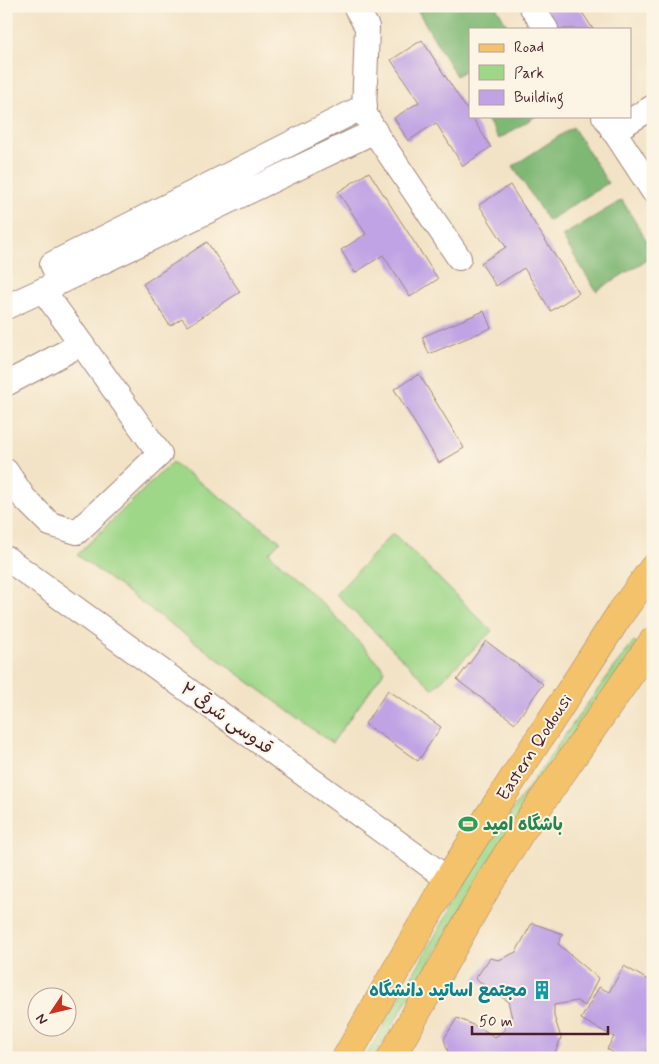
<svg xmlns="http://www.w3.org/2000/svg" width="659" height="1064" viewBox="0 0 659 1064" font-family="Mynerve,'Playpen Sans Arabic',sans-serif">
	<rect width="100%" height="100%" fill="#fcf5e5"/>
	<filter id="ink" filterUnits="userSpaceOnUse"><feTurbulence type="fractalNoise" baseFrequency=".02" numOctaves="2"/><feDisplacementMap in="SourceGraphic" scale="10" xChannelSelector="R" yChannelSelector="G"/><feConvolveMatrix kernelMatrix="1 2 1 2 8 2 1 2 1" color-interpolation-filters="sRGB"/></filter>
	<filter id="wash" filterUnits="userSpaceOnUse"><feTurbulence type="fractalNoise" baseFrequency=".0096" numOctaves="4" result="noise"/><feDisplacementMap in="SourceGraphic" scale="20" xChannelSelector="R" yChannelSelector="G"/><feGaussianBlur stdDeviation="1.12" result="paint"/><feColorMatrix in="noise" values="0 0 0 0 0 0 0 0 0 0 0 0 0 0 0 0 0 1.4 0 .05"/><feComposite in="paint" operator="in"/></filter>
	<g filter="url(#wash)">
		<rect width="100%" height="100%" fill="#f3e3c6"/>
		<g fill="#9fd789" stroke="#747b5a">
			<path d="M 172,462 L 280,541 L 269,553 L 328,609 L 385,670 L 332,743 L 77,555 Z"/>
			<path d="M 393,533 L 492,631 L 433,689 L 336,594 Z"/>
			<path d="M 634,641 L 638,644 L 500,843 L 373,1058 L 365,1058 L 480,857 L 582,711 Z"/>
		</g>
		<g fill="#7fb875" stroke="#646c50">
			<path d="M 415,6 L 496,6 L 509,29 L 470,29 L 470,67 L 456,76 Z"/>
			<path d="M 485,116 L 536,116 L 499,139 Z"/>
			<path d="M 573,127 L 608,183 L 548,221 L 513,166 Z"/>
			<path d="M 622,200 L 653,251 L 653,256 L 596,291 L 562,236 Z"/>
		</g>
		<g id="blocks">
			<g fill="#bfa3e4">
				<path d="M 534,6 L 578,6 L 593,29 L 549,29 Z"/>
				<path d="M 422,40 L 491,147 L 463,166 L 436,123 L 408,141 L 394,118 L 419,102 L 391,60 Z"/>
				<path d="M 369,172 L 438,279 L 410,297 L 383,255 L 355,273 L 341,250 L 366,234 L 338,192 Z"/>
				<path d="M 510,185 L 579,293 L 551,311 L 524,268 L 496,286 L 481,263 L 506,247 L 479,205 Z"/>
				<path d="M 207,242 L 240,292 L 188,326 L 182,318 L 170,326 L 143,284 Z"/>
				<path d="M 484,311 L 491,328 L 429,354 L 422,337 Z"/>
				<path d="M 419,374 L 464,448 L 439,463 L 394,389 Z"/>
				<path d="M 486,641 L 543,684 L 515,723 L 457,680 Z"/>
				<path d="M 388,690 L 441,727 L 418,761 L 365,724 Z"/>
				<path d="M 532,923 L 563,934 L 558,944 L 598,978 L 585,1006 L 577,1001 L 554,1005 L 554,1016 L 561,1038 L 553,1058 L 450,1058 L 444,1039 L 457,1018 L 482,1029 L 495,1037 L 504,1031 L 512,1018 L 508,1001 L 475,979 L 490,958 L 499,960 L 516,952 Z"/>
				<path d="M 624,966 L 653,983 L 653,1041 L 643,1058 L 622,1058 L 607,1049 L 614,1037 L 581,1019 L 599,987 L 609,992 Z"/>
			</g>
		</g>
	</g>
	<g filter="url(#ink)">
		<use href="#blocks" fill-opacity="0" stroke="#9e8178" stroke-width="1"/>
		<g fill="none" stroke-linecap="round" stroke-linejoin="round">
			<g stroke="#9e8178" stroke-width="26">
				<g id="minor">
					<path d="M 355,6 L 367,27 L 364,112 L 378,137 L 459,258"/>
					<path d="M 531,6 L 546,29"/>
					<path d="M 365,106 L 52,264 L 60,282 L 375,131"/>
					<path d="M 604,116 L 653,191"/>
					<path d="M 613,131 L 653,107"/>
					<path d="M 6,307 L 56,284"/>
					<path d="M 6,384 L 81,344"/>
					<path d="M 6,471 L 24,498 L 50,524 L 77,532 L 160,454 L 43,290"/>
					<path d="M 6,558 L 448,879"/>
				</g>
			</g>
			<g stroke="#9e8178" stroke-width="29">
				<g id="major">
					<path d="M 346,1058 L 448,879 L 620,614 L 653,568"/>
					<path d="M 391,1058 L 487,887 L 520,833 L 653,641"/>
				</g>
			</g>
			<use href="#minor" stroke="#fff" stroke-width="24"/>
			<use href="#major" stroke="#f4c26a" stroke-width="28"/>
		</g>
	</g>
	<defs>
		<g id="stadium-bare" transform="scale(1.5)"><path d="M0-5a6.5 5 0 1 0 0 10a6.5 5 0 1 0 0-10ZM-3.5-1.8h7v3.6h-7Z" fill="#2e9e5b" stroke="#fcf5e5" stroke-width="2.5" paint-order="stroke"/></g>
		<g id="building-bare" transform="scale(1.5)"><path d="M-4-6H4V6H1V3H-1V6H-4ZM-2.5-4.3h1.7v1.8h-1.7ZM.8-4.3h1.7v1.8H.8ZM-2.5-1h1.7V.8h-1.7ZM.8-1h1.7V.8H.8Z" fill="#0f9aa8" stroke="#fcf5e5" stroke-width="2.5" paint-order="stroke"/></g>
	</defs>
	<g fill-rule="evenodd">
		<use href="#stadium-bare" x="468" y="824"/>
		<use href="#building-bare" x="542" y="990"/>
	</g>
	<g text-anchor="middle" stroke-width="4" stroke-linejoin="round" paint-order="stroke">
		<g font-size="18" fill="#4a1f2b" stroke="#fcf5e5">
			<text transform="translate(227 718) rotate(36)" y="6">قدوسی شرقی ۲</text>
			<text transform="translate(534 747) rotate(-57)" y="6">Eastern Qodousi</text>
		</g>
		<g font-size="18" font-weight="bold" fill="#27864d" stroke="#fcf5e5" text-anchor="start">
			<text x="483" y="830">باشگاه امید</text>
		</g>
		<g font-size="18" font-weight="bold" fill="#0d838f" stroke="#fcf5e5" text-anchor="end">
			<text x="527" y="996">مجتمع اساتید دانشگاه</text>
		</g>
	</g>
	<rect width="659" height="1064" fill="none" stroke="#fcf5e5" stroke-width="25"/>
	<rect x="469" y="28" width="162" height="90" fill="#fcf5e5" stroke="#b59f9b"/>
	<rect x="479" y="44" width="25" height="8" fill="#f4c26a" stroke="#b59f9b"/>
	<text x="514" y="52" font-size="15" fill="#4a1f2b">Road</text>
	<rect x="479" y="65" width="25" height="15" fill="#9fd789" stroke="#b59f9b"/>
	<text x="514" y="78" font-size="15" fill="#4a1f2b">Park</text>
	<rect x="479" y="90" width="25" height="15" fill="#bfa3e4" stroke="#b59f9b"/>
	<text x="514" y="102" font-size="15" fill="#4a1f2b">Building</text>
	<g transform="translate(52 1012) rotate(235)"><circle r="24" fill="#fcf5e5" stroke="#b59f9b"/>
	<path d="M0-4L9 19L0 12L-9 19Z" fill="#c8321e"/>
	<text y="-8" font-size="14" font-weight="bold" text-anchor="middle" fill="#4a1f2b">N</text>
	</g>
	<path d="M472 1026v8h136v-8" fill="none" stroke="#4a1f2b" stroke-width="2.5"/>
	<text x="479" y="1026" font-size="15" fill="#4a1f2b" stroke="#fcf5e5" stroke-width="4" paint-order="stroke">50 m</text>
</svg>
